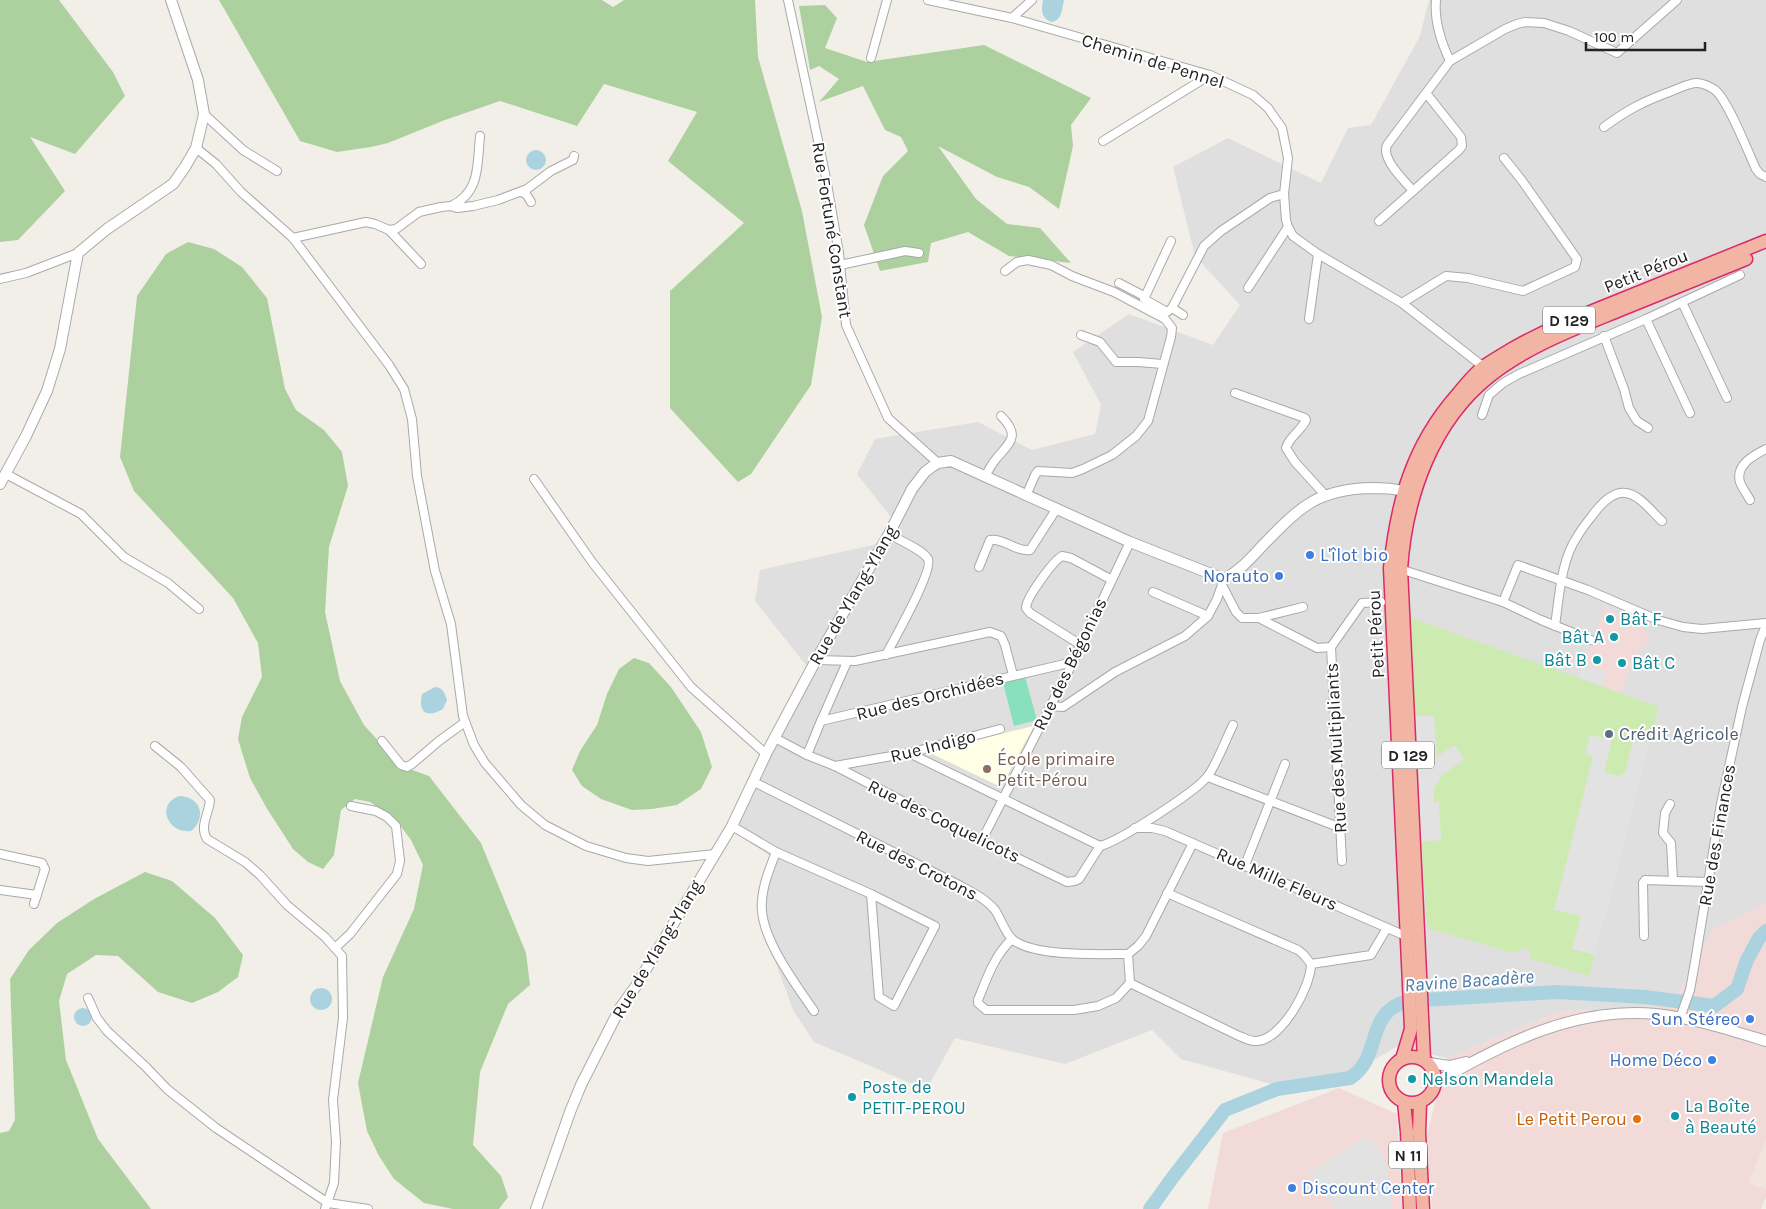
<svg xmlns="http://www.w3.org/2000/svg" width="1766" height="1209" viewBox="0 0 1766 1209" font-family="Karla,sans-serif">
	<rect width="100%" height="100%" fill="#f2efe9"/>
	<path fill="#e0dfdf" d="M 1429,0 L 1766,0 L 1766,904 L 1713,929 L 1672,1005 L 1558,1012 L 1447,1058 L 1396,1047 L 1347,1076 L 1282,1087 L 1181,1059 L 1152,1030 L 1065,1064 L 955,1038 L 929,1085 L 922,1088 L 814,1042 L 793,1010 L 765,933 L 759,896 L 770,856 L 732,830 L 813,674 L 755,601 L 760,570 L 891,541 L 897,525 L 857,474 L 875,439 L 978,422 L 1032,450 L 1095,434 L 1101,405 L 1073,352 L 1129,314 L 1213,345 L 1240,305 L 1195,256 L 1173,167 L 1228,138 L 1321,183 L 1348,128 L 1371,125 L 1420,36 Z"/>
	<g fill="#f2dad9">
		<path d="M 1605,607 L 1624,616 L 1626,611 L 1637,617 L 1651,643 L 1637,651 L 1621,693 L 1578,678 Z"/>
		<path d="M 1766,904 L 1766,1141 L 1749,1183 L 1766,1189 L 1766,1197 L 1761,1209 L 1432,1209 L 1426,1138 L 1447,1058 L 1558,1012 L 1672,1005 L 1713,929 Z"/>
		<path d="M 1339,1088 L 1397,1114 L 1402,1209 L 1208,1209 L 1223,1133 Z"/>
	</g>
	<path fill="#ffffe5" d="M 1034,726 L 1001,787 L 926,751 Z"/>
	<path fill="#f3e3dd" d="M 1766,1141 L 1766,1189 L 1748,1183 Z"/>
	<path fill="#cdebb0" d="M 1412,618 L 1659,707 L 1589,976 L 1532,959 L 1527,947 L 1514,953 L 1427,928 L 1409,645 Z"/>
	<g fill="#add19e">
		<path d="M 0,0 L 59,0 L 113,72 L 125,96 L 75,154 L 30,137 L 65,191 L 18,240 L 0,242 Z"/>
		<path d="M 219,0 L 602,0 L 613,7 L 624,0 L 755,0 L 758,57 L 802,211 L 822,317 L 811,385 L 751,474 L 738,482 L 670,408 L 670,291 L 744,223 L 668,161 L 697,112 L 604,84 L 577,126 L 500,101 L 445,120 L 388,143 L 371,147 L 337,152 L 300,141 Z"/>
		<path d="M 825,5 L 837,18 L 825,48 L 867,62 L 984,45 L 1091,98 L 1071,125 L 1073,146 L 1059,209 L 1029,187 L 997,177 L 938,146 L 976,199 L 1007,224 L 1040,228 L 1071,263 L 1009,256 L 968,232 L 931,243 L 928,262 L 880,271 L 864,225 L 883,176 L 908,151 L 901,137 L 885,130 L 863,86 L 819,102 L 839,79 L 819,66 L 810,70 L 799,6 Z"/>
		<path d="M 188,242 L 214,249 L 242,267 L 267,298 L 285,389 L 296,410 L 324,430 L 342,452 L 348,486 L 329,547 L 325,612 L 340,681 L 364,725 L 401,766 L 429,776 L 481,843 L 526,953 L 530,985 L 508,1004 L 480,1072 L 473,1145 L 501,1176 L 508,1197 L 499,1209 L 453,1209 L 424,1203 L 394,1179 L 379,1156 L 367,1131 L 358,1083 L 383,977 L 414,909 L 423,865 L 411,840 L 396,820 L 370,802 L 355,799 L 341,810 L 334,855 L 323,869 L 308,862 L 293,849 L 266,807 L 250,778 L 238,739 L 242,717 L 262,677 L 258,643 L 233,598 L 134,491 L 120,457 L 137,296 L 166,254 Z"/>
		<path d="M 634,658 L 649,663 L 671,687 L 701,732 L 712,767 L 701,789 L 677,805 L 652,809 L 632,810 L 601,799 L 582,786 L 572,770 L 580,751 L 597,725 L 607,694 L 619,669 Z"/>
		<path d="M 145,872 L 172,881 L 215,918 L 243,955 L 238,977 L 218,992 L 192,1003 L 158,992 L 118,956 L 96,955 L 67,974 L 59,1001 L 66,1060 L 98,1139 L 151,1209 L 0,1209 L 0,1133 L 9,1131 L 15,1120 L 10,979 L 29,950 L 57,923 L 94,899 Z"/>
	</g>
	<path fill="#88e0be" d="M 1025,677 L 1037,720 L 1014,726 L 1003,683 Z"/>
	<g fill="#e2e2e2">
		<path d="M 1584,664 L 1606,672 L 1602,686 L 1578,678 Z"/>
		<path d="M 1434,715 L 1437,756 L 1455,745 L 1464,760 L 1442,775 L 1434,788 L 1434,802 L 1439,802 L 1441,840 L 1421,842 L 1413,717 Z"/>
		<path d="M 1590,735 L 1612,740 L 1604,772 L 1619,776 L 1625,773 L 1634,738 L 1650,743 L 1595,955 L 1572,949 L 1581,916 L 1554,910 L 1593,757 L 1585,754 Z"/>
		<path d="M 1365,1137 L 1377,1146 L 1385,1159 L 1391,1191 L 1391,1209 L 1335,1209 L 1309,1173 Z"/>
	</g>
	<g fill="#aad3df">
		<path d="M 1043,0 L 1064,0 C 1062,9 1062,21 1051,22 C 1041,18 1041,10 1043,0 Z"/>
		<circle cx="536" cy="160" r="10"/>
		<path d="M 435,687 C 442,687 445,693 447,700 L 443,709 C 426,719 418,712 422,694 Z"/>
		<path d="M 180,796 C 201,797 207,818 191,831 C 166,834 156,802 180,796 Z"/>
		<path d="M 1766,923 L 1766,932 L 1759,940 L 1756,948 L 1751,946 Z"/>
		<circle cx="321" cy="999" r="11"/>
		<circle cx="83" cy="1017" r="9"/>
	</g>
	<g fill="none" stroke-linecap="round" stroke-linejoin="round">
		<path stroke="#aad3df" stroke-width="14" d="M 1150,1209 L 1173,1177 L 1225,1110 L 1277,1089 L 1350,1078 C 1383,1057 1364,1013 1407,1001 L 1557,992 L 1645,997 L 1714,1006 L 1737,989 L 1747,960 L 1759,938 L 1766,931"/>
		<g stroke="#a9a9a9" stroke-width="10">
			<g id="minor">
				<path d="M 788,0 L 826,178 L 839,253 L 846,325 L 888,418 L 938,463"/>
				<path d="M 928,0 L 1012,18 L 1210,75 L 1253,95 L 1268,108 L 1282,128 L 1288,158 L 1284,194 L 1286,220 L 1288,227 L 1293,236 L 1318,254 L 1402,303 L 1485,368"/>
				<path d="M 1436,0 C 1434,21 1441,42 1450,61"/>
				<path d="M 1012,18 L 1032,0"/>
				<path d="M 871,58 L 887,0"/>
				<path d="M 1426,93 L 1461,137 L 1462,146 L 1459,150 L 1413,191 C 1404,180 1381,159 1387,145 L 1450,61 L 1505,29 L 1517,24 L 1525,22 L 1544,23 L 1569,31 L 1617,53 L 1677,0"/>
				<path d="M 204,114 L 243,150 L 277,171"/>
				<path d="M 1604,127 C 1627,110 1644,101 1672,91 C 1680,88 1689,83 1697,83 C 1703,83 1711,87 1715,90 C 1728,100 1748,152 1756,169 L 1760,174 L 1766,177"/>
				<path d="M 1103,141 L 1210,75"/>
				<path d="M 196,148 L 216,164 L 241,192 L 293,238 L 389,365 L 404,389 L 412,419 L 417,476 L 435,571 L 451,624 L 463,716 L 474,745 L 485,763 L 521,805 L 545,825 L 586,846 L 626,858 L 648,861 L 715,854"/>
				<path d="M 521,192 L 526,194 L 531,202"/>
				<path d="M 451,206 C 481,192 477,164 480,136"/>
				<path d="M 1379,221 L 1413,191"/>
				<path d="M 389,230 L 421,264"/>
				<path d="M 293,238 L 366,222 L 375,224 L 389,230 L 396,229 L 419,212 L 441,207 L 451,206 L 457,208 L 473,206 L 498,200 L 527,189 L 551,171 L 573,160 L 574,156"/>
				<path d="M 1171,241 L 1144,299 L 1167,312 L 1172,308 L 1204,246 L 1221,231 L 1270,198 L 1284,194"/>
				<path d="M 840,265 L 905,251 L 919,253"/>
				<path d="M 1005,271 L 1017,262 L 1028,260 L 1051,265 L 1072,276 L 1114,292 L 1165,319 L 1172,328 L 1171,337 L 1148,421 L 1136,436 L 1112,455 L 1083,469 L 1072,473 L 1038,471 L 1035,475 L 1026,496"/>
				<path d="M 0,279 L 26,273 L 78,253"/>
				<path d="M 1119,283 L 1144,296"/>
				<path d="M 1248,288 L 1288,227"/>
				<path d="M 1682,302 L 1727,398"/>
				<path d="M 1402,303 L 1446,276 L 1468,278 L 1523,291 L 1575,267 L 1577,259 L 1523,182 L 1504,158"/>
				<path d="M 1172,308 L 1183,315"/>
				<path d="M 1309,319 L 1318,254"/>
				<path d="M 1646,319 L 1690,413"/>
				<path d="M 1081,335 L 1100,342 L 1116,362 L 1138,362 L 1163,364"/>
				<path d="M 1604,336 L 1624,389 L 1629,408 L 1637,421 L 1648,428"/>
				<path d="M 1235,393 L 1305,418 L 1306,420 C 1301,431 1289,437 1286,448 L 1295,462 L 1325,495"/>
				<path d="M 1482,415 L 1489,395 L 1503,383 L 1519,374 L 1646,319 L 1740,275"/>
				<path d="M 6,474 L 81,514 L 124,557 L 168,583 L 199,609"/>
				<path d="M 985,477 C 988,471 991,465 996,459 C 1010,442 1021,436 1001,416"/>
				<path d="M 534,479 L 592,562 L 691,687 L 766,754"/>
				<path d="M 1750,500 C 1747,494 1742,488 1740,482 C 1735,465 1754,455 1766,449"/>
				<path d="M 979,567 L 990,540 C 1004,538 1016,552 1030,550 L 1057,508"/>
				<path d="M 1400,569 L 1503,602 L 1541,620 L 1591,640"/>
				<path d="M 1222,585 L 1236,612 L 1242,618 L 1259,618 L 1303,607"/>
				<path d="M 1153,592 L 1208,616"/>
				<path d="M 1503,602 L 1518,565 L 1588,590 L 1658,620 L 1683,627 L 1702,629 L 1766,623"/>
				<path d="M 1259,618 L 1317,648 L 1331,647"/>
				<path d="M 1555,626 C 1559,598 1561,560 1577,537 C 1582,528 1589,520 1595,512 C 1602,503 1613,491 1626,493 C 1640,495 1652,512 1662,521"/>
				<path d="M 1081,645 L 1030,613 L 1026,608 C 1026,598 1053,561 1062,556 L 1071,558 L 1112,580"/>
				<path d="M 886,655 C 893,641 934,570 928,559 C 923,550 899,540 889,534"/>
				<path d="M 816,660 L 855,661 L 990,632 L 1001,636 L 1005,645 L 1013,675"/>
				<path d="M 1050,706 L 1063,707 L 1115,672 L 1185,636 L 1208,616 L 1217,599 L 1224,579"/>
				<path d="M 821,721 L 847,662"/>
				<path d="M 775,738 L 807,755 L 835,766 L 945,823 L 1067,882 L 1075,881 L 1079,879 L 1100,846"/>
				<path d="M 382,741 L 401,765 L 407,767 L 412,764 L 439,741 L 465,722"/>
				<path d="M 155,746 L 181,767 L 210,800 C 209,814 199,826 207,839 L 245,862 L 260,875 L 287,905 L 325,937 L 342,956 L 343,1018 L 333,1100 L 336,1142 L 334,1183 L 325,1209"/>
				<path d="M 909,753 L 1100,846"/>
				<path d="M 807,755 L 821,721 L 1073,662"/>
				<path d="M 835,766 L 909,753 L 1000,729"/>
				<path d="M 1208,777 L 1341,828"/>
				<path d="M 754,782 L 957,884 C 970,891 985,898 995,910 C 1001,919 1005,933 1013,940 C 1036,957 1099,954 1128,954"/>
				<path d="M 1670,804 L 1665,813 L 1663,833 L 1671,843 L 1673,880"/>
				<path d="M 732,826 L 776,852 L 871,894 L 935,926 L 894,1006 L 879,997 L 871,894"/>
				<path d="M 1135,828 L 1152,828 L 1165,831 L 1408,937"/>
				<path d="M 982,840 L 1073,662 L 1130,542"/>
				<path d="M 1100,846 C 1118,842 1195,792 1207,777 C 1216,766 1226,739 1233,725"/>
				<path d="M 776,852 C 770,868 763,884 762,901 C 758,935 795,983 814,1011"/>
				<path d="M 0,854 L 42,863 L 45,869 L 34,904"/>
				<path d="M 1342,861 L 1331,647 L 1362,603 L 1381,602"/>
				<path d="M 1245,865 L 1285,764"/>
				<path d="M 0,890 L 37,895"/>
				<path d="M 1167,893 L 1298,950 L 1304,955 L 1311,964 L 1371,955 L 1387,928"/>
				<path d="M 1644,936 L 1643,883 L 1645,880 L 1709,882"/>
				<path d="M 1012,939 C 994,956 987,978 978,1000 L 978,1003 L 986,1010 L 1074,1010 L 1098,1006 L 1116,998 L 1130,983 L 1128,954"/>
				<path d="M 335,948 L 350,934 L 397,874 L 400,861 L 396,826 L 387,817 L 376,811 L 351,806"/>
				<path d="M 1128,954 L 1138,946 L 1146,936 L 1193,843"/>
				<path d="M 1130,983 L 1239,1036 C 1245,1038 1251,1042 1257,1041 C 1282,1039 1311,987 1311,964"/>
				<path d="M 88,998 L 97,1018 L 107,1031 L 146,1067 L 167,1089 L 216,1128 L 328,1203 L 368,1209"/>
				<path d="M 1680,1018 L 1690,990 L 1695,962 L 1721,804 L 1742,707 L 1760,640 L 1766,625"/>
			</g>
		</g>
		<g stroke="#a9a9a9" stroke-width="12">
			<g id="tertiary">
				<path d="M 0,484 L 26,436 L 47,391 L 60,349 L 78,253 L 107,229 L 173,184 L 185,167 L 196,148 L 204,114 L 198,80 L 171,0"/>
				<path d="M 1429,1063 L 1449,1066 L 1466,1062"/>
				<path d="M 1435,1083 C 1502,1044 1576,1006 1656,1014 C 1693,1018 1730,1030 1766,1041"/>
				<path d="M 536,1209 L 570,1112 L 581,1085 L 620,1008 L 636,986 L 732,826 L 766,754 L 816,660 L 889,534 L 912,489 L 925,472 L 933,466 L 938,463 L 951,461 L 1130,542 L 1224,579 C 1242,570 1253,555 1267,541 C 1301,506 1318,490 1369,488 C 1383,488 1396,488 1410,493"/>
			</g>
		</g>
		<g stroke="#dc2a67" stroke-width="15">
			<g id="trunk">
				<circle cx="1412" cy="1080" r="23"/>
				<path d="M 1402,1059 L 1411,1029 L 1390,568 C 1397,502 1412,446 1457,395 C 1465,385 1473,375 1483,367 C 1492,361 1502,355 1512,349 C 1545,330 1580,316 1615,302 C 1665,282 1716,261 1766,241"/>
				<path d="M 1424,1059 L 1401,569 C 1406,497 1432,421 1491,375 C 1528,346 1576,328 1620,310 C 1662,293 1704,276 1746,259"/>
				<path d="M 1404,1102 L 1407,1132 L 1410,1209"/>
				<path d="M 1420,1102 L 1419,1133 L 1423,1209"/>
			</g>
		</g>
		<use href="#minor" stroke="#fff" stroke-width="8"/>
		<use href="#tertiary" stroke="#fff" stroke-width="10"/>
		<use href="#trunk" stroke="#f2b4a3" stroke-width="12"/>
	</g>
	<g fill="#3f7fe0" stroke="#fff" stroke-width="2">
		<circle cx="1310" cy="555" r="5"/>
		<circle cx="1279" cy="576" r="5"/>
		<circle cx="1750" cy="1019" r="5"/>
		<circle cx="1712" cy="1060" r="5"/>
		<circle cx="1292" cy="1188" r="5"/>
	</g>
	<g fill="#0f9aa8" stroke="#fff" stroke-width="2">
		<circle cx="1610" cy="619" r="5"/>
		<circle cx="1614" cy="637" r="5"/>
		<circle cx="1597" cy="660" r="5"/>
		<circle cx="1622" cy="663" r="5"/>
		<circle cx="1412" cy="1079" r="5"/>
		<circle cx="852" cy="1097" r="5"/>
		<circle cx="1675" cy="1116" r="5"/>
	</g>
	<circle fill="#5c6f8a" stroke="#fff" stroke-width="2" cx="1609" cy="734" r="5"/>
	<circle fill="#8d6e63" stroke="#fff" stroke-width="2" cx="987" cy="769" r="5"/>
	<circle fill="#e8710a" stroke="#fff" stroke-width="2" cx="1637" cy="1119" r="5"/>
	<g text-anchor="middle" stroke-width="4" stroke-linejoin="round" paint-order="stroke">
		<g fill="#fff" stroke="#646464" stroke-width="1">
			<rect x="1543" y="306.5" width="52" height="27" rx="4"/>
			<rect x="1382" y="741.5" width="52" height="27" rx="4"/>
			<rect x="1389" y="1141.5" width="38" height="27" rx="4"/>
		</g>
		<g font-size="16" font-weight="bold" fill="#222">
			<text x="1569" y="326">D 129</text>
			<text x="1408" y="761">D 129</text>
			<text x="1408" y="1161">N 11</text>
		</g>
		<g font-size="18" fill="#222" stroke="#fff">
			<text transform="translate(1153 61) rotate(17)" y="6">Chemin de Pennel</text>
			<text transform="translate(832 230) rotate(81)" y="6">Rue Fortuné Constant</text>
			<text transform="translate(1646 271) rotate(-22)" y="6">Petit Pérou</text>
			<text transform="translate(853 595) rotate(-60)" y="6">Rue de Ylang-Ylang</text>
			<text transform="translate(1376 634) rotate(-93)" y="6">Petit Pérou</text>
			<text transform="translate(1070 664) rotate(-64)" y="6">Rue des Bégonias</text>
			<text transform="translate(930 696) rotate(-14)" y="6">Rue des Orchidées</text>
			<text transform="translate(933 746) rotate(-14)" y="6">Rue Indigo</text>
			<text transform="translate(1336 748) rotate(-93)" y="6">Rue des Multipliants</text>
			<text transform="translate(944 821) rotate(26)" y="6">Rue des Coquelicots</text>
			<text transform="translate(1717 835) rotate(-80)" y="6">Rue des Finances</text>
			<text transform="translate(917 865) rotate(27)" y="6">Rue des Crotons</text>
			<text transform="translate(1277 879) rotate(24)" y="6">Rue Mille Fleurs</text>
			<text transform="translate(657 949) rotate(-59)" y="6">Rue de Ylang-Ylang</text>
		</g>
		<g font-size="18" fill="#366cbe" stroke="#fff" text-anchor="end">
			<text x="1320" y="561" text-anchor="start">L'îlot bio</text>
			<text x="1269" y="582">Norauto</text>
			<text x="1740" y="1025">Sun Stéreo</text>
			<text x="1702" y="1066">Home Déco</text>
			<text x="1302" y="1194" text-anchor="start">Discount Center</text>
		</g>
		<g font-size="18" fill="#0d838f" stroke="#fff" text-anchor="start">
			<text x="1620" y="625">Bât F</text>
			<text x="1604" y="643" text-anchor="end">Bât A</text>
			<text x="1587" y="666" text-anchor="end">Bât B</text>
			<text x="1632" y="669">Bât C</text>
			<text x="1422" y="1085">Nelson Mandela</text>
			<text x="862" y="1093">Poste de<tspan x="862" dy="21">PETIT-PEROU</tspan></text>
			<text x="1685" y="1112">La Boîte<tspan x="1685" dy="21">à Beauté</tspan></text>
		</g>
		<g font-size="18" fill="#4e5e75" stroke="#fff" text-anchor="start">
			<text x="1619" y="740">Crédit Agricole</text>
		</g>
		<g font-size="18" fill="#785e54" stroke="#fff" text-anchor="start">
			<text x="997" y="765">École primaire<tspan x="997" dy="21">Petit-Pérou</tspan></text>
		</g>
		<g font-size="18" fill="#c56008" stroke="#fff" text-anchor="end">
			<text x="1627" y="1125">Le Petit Perou</text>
		</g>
		<g font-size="19" font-style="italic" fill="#4a7aab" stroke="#fff">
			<text transform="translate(1469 980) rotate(-4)" y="7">Ravine Bacadère</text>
		</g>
	</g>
	<path d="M1586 42v8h119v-8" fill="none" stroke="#222222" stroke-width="2.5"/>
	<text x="1594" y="42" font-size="15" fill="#222222" stroke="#ffffff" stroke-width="4" paint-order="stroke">100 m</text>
</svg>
